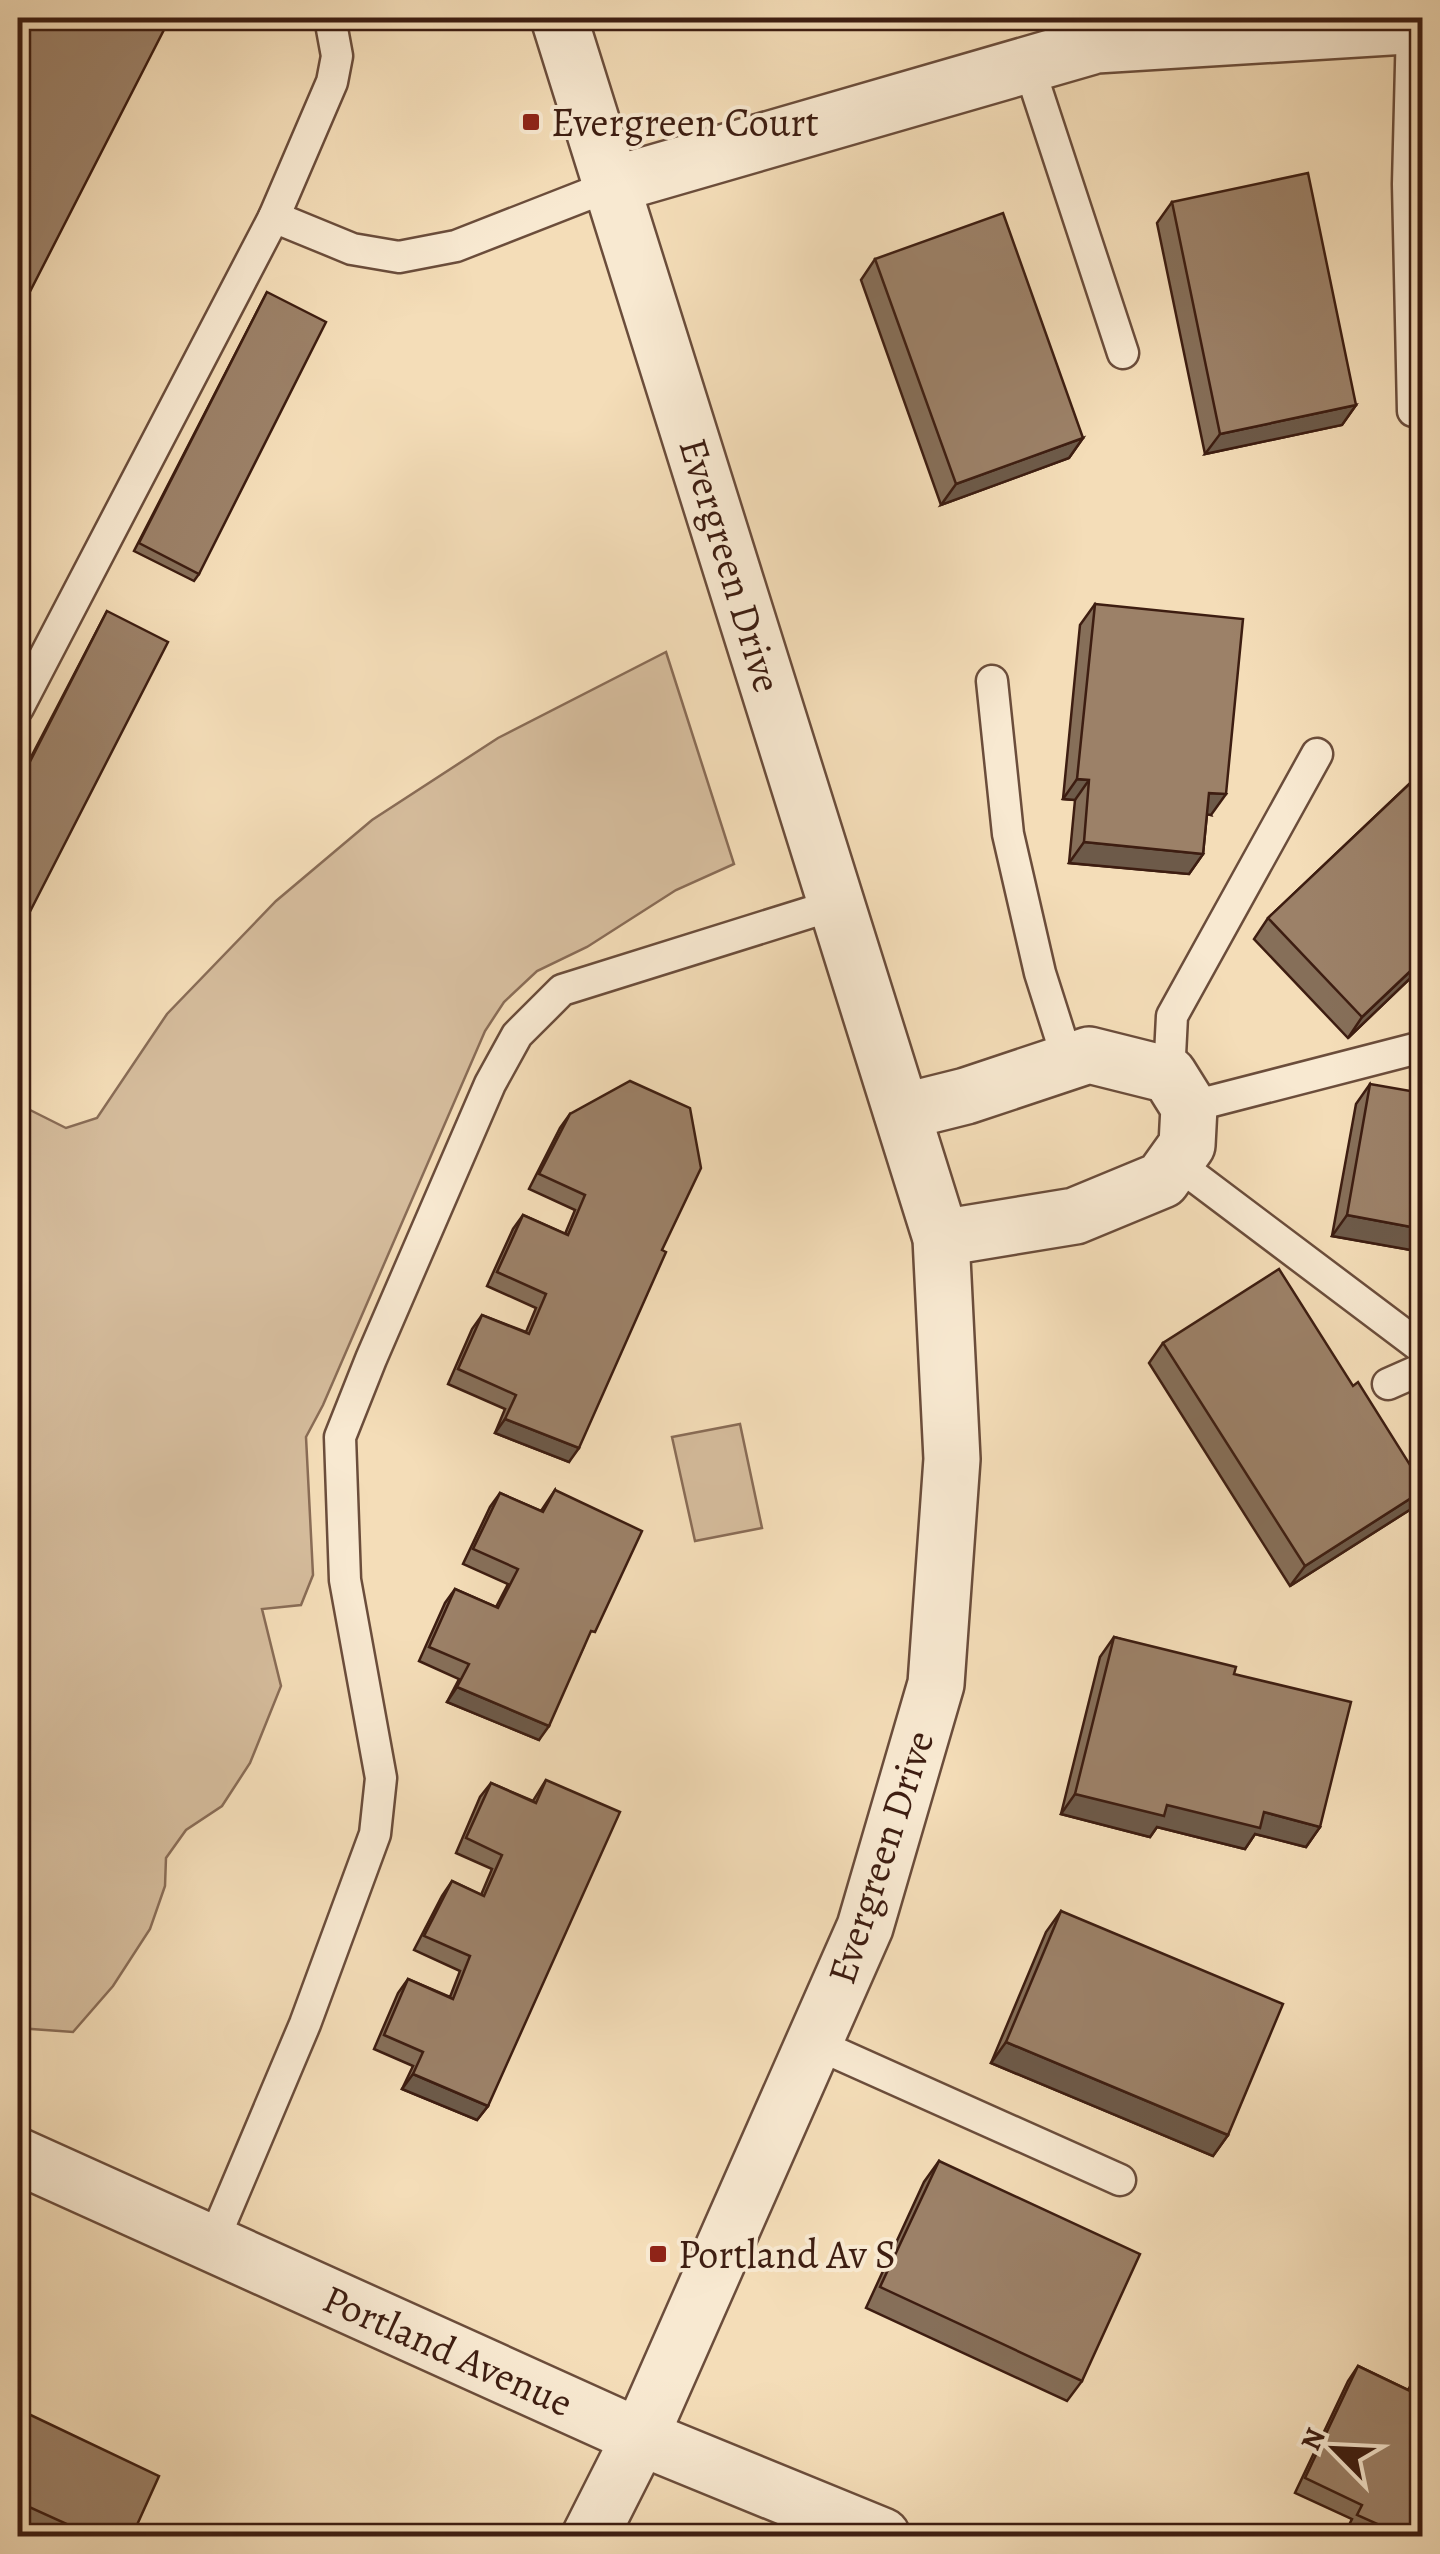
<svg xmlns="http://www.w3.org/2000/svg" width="1440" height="2554" viewBox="0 0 1440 2554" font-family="Alegreya,serif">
	<rect width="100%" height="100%" fill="#f4ddb8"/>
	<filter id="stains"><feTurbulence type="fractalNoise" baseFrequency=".002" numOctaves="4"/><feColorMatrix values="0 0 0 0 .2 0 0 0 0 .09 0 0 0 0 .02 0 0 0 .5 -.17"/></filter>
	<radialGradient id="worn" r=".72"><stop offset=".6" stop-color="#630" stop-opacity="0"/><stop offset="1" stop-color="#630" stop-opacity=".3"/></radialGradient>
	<g fill="#d5bc9c" stroke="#896c56" stroke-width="2.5">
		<path d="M 666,652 L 734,864 L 676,890 L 587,947 L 537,971 L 504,1002 L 485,1031 L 323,1405 L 306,1437 L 313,1575 L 301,1605 L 262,1609 L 281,1686 L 250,1763 L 222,1806 L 186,1830 L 166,1858 L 165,1886 L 150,1929 L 113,1986 L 73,2032 L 18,2028 L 18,1104 L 66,1128 L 97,1118 L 167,1014 L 276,901 L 372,820 L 498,738 Z"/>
		<path d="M 740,1424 L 762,1528 L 695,1541 L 672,1437 Z"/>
	</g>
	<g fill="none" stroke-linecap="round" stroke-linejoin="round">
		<g stroke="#6b4d3b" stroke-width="35">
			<g id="service">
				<path d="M 1412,26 L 1408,184 L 1413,411"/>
				<path d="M 1028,64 L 1123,353"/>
				<path d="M 274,217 L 332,82 L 337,56 L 330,18"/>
				<path d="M 992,681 L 1008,834 L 1040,973 L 1068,1061"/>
				<path d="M 18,708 L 274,217 L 352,249 L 399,257 L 456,246 L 612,185"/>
				<path d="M 1169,1075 L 1172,1016 L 1317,754"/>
				<path d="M 1189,1107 L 1422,1047"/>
				<path d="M 1175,1162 L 1422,1348"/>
				<path d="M 1388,1384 L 1422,1369"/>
				<path d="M 814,2043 L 1120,2180"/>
				<path d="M 212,2244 L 305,2024 L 375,1834 L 381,1778 L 345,1580 L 340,1437 L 371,1359 L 490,1084 L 517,1035 L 562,990 L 837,904"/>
			</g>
		</g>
		<g stroke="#6b4d3b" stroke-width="60">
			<g id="minor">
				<path d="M 612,185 L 1096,45 L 1422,25"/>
				<path d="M 902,1112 L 966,1096 L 1089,1055 L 1169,1075 L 1189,1107 L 1187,1145 L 1162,1180 L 1075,1216 L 941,1238"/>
				<path d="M 590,2536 L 640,2437"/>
			</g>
		</g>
		<g stroke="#6b4d3b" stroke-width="60">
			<g id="tertiary">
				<path d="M 559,18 L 941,1238 L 952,1459 L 936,1684 L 865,1927 L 640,2437"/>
				<path d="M 18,2156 L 640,2437 L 882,2536"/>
			</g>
		</g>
		<use href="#service" stroke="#f8e9d1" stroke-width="30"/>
		<use href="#minor" stroke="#f8e9d1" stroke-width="55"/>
		<use href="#tertiary" stroke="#f8e9d1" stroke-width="55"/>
	</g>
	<g fill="#866f59" stroke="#3d1d11" stroke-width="2.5">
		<path d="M 1172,202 L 1356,405 L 1342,425 L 1205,454 L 1157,223 Z"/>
		<path d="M 875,259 L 1083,438 L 1069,458 L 941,505 L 861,280 Z"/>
		<path d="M 267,292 L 199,574 L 194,581 L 134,551 Z"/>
		<path d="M 1095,604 L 1211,815 L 1207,814 L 1203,854 L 1189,874 L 1069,863 L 1075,800 L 1063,799 L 1080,625 Z"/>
		<path d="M 107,611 L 18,935 L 18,782 Z"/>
		<path d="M 1422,772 L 1422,967 L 1348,1038 L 1254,939 L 1268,918 Z"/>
		<path d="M 1370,1084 L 1422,1252 L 1332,1236 L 1356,1104 Z"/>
		<path d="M 570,1114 L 662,1250 L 569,1462 L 495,1433 L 505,1409 L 448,1384 L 472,1329 L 482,1315 L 526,1332 L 536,1308 L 487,1286 L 513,1229 L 523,1215 L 565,1234 L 575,1210 L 529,1189 L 560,1128 Z"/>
		<path d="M 1163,1343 L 1411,1509 L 1290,1586 L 1149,1363 Z"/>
		<path d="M 555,1490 L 584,1646 L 539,1740 L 447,1702 L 459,1679 L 419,1661 L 445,1603 L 455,1589 L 496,1607 L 508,1584 L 463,1564 L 490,1507 L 500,1493 L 541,1511 Z"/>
		<path d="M 1114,1637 L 1234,1674 L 1320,1827 L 1306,1847 L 1255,1834 L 1245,1849 L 1157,1827 L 1150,1837 L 1061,1814 L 1100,1657 Z"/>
		<path d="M 546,1780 L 488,2106 L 477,2120 L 402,2089 L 413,2066 L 374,2049 L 398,1993 L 408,1979 L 450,1997 L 460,1971 L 414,1950 L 442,1896 L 452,1881 L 481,1895 L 492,1869 L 456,1853 L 480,1797 L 491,1783 L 533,1801 Z"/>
		<path d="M 1061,1911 L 1228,2135 L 1213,2156 L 991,2063 L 1046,1932 Z"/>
		<path d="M 939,2161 L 1082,2381 L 1067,2401 L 866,2308 L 924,2182 Z"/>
		<path d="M 1422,2216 L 1422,2240 L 1412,2234 Z"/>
		<path d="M 1358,2366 L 1408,2390 L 1414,2380 L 1422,2536 L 1362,2536 L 1347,2529 L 1352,2519 L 1295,2493 L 1348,2381 Z"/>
		<path d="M 18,2409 L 132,2536 L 51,2536 L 18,2521 Z"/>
	</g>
	<g fill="#6d5a49" stroke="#3d1d11" stroke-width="2.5">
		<path d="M 1356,405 L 1342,425 L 1205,454 L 1220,434 Z"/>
		<path d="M 1083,438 L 1069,458 L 941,505 L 956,484 Z"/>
		<path d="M 1077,779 L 1089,780 L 1075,800 L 1063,799 Z"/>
		<path d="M 1209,793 L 1226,794 L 1211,815 L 1195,813 Z"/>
		<path d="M 1084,842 L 1203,854 L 1189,874 L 1069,863 Z"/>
		<path d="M 1422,960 L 1422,967 L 1348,1038 L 1362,1017 Z"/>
		<path d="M 1347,1215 L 1422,1229 L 1422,1252 L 1332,1236 Z"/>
		<path d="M 505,1419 L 579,1448 L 569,1462 L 495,1433 Z"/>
		<path d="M 1422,1491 L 1422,1493 L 1411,1509 L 1290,1586 L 1305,1566 Z"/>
		<path d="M 457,1687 L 549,1726 L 539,1740 L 447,1702 Z"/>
		<path d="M 1075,1794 L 1167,1805 L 1264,1812 L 1320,1827 L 1306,1847 L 1255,1834 L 1245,1849 L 1157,1827 L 1150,1837 L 1061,1814 Z"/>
		<path d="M 1006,2042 L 1228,2135 L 1213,2156 L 991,2063 Z"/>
		<path d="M 413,2074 L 488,2106 L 477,2120 L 402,2089 Z"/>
	</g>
	<g fill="#9c8168" stroke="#3d1d11" stroke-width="2.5">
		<path d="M 18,18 L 170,18 L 18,315 Z"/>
		<path d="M 1308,173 L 1356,405 L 1220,434 L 1172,202 Z"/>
		<path d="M 1003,213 L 1083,438 L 956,484 L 875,259 Z"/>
		<path d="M 267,292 L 326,322 L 199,574 L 139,543 Z"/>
		<path d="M 1095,604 L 1243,619 L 1226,794 L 1209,793 L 1203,854 L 1084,842 L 1089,780 L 1077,779 Z"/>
		<path d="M 107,611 L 168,642 L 18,935 L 18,785 Z"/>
		<path d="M 1422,772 L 1422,960 L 1362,1017 L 1268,918 Z"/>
		<path d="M 630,1081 L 690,1108 L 701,1168 L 662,1250 L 666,1252 L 579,1448 L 505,1419 L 516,1395 L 458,1369 L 482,1315 L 529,1334 L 546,1294 L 497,1272 L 523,1215 L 568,1235 L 585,1195 L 539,1174 L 570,1114 Z"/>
		<path d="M 1370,1084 L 1422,1093 L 1422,1229 L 1347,1215 Z"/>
		<path d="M 1279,1269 L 1353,1386 L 1358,1382 L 1422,1484 L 1422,1491 L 1305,1566 L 1163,1343 Z"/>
		<path d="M 555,1490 L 642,1531 L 595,1632 L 591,1631 L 549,1726 L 457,1687 L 469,1664 L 429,1647 L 455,1589 L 498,1608 L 518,1569 L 473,1549 L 500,1493 L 543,1512 Z"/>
		<path d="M 1114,1637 L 1236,1667 L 1234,1674 L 1351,1702 L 1320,1827 L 1264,1812 L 1260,1828 L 1167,1805 L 1164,1816 L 1075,1794 Z"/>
		<path d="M 546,1780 L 620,1812 L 488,2106 L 413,2074 L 423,2052 L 384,2035 L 408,1979 L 453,1999 L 470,1956 L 424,1936 L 452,1881 L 484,1896 L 502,1855 L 466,1838 L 491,1783 L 536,1803 Z"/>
		<path d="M 1061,1911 L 1283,2004 L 1228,2135 L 1006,2042 Z"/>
		<path d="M 939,2161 L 1140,2254 L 1082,2381 L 880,2287 Z"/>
		<path d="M 1358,2366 L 1410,2391 L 1414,2380 L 1422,2384 L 1422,2536 L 1404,2536 L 1357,2515 L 1362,2505 L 1305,2478 Z"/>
		<path d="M 18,2409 L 159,2476 L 132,2536 L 93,2536 L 18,2502 Z"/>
	</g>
	<g fill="#8f2418" stroke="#f8e9d1" stroke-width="4">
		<rect x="521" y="112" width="20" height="20" rx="5"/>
		<rect x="648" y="2244" width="20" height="20" rx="5"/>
	</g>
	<g text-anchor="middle" stroke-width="8" stroke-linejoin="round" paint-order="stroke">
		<g font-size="40" fill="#3d1d11" stroke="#f8e9d1" text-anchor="start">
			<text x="551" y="136">Evergreen Court</text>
			<text x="678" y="2268">Portland Av S</text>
		</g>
		<g font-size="40" fill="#3d1d11" stroke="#f8e9d1">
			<text transform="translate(731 565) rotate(73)" y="14">Evergreen Drive</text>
			<text transform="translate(880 1857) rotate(-72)" y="14">Evergreen Drive</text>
			<text transform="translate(448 2350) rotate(24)" y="14">Portland Avenue</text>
		</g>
	</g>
	<rect width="1440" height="2554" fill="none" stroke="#f4ddb8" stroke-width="60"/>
	<rect x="20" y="20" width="1400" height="2514" fill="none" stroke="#3d1d11" stroke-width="5"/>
	<rect x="30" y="30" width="1380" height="2494" fill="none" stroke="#3d1d11" stroke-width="2.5"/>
	<g transform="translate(1335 2449) rotate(294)" stroke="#f8e9d1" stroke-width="8" paint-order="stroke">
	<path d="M0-8L18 38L0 25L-18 38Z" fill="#3d1d11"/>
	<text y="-15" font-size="28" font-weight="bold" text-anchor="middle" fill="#3d1d11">N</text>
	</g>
	<rect width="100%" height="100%" filter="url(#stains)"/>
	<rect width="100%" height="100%" fill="url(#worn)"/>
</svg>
